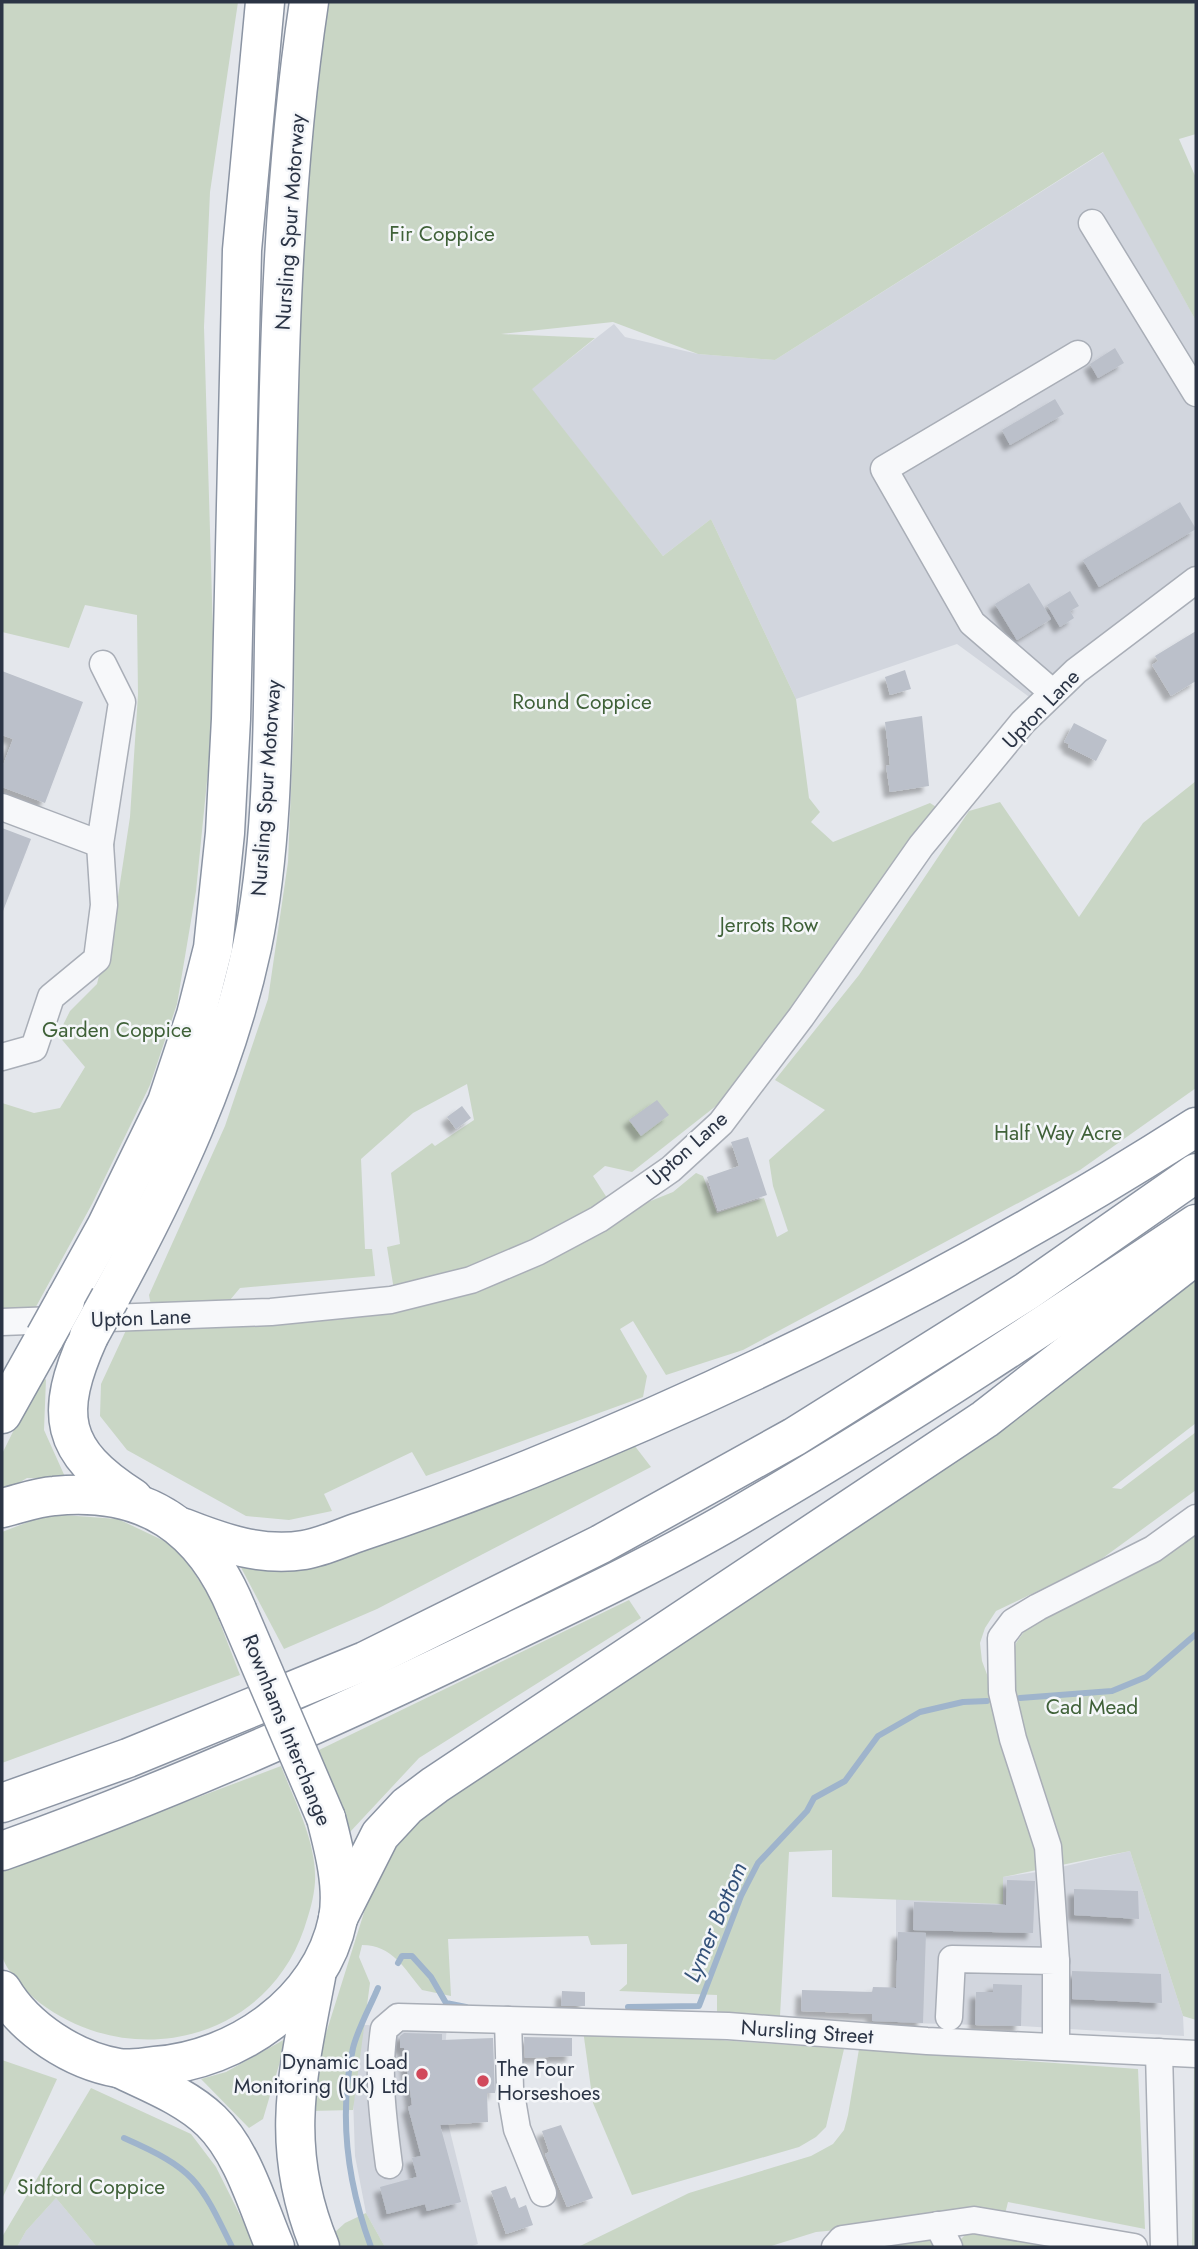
<svg xmlns="http://www.w3.org/2000/svg" width="1198" height="2249" viewBox="0 0 1198 2249" font-family="Jost,sans-serif">
	<defs>
		<filter id="shadow"><feDropShadow dx="-6" dy="6" stdDeviation="2" flood-color="#0004"/></filter>
	</defs>
	<rect width="100%" height="100%" fill="#e4e7ec"/>
	<g fill="#d2d6de">
		<path d="M 1104,152 L 1196,321 L 1196,565 L 1032,699 L 957,644 L 796,699 L 711,519 L 663,556 L 531,389 L 614,324 L 625,337 L 698,354 L 775,360 Z"/>
		<path d="M 1130,1851 L 1183,2016 L 1184,2036 L 1021,2026 L 872,2022 L 873,1987 L 896,1987 L 896,1899 L 1003,1903 L 1003,1877 L 1044,1871 Z"/>
		<path d="M 363,2025 L 447,2026 L 441,2095 L 478,2244 L 469,2247 L 385,2247 L 366,2213 L 355,2156 L 353,2097 Z"/>
		<path d="M 56,2198 L 97,2247 L 17,2247 L 26,2231 Z"/>
	</g>
	<g fill="#c9d6c5">
		<path d="M 2,2 L 238,2 L 210,192 L 204,327 L 215,701 L 196,891 L 177,1004 L 150,1085 L 92,1204 L 32,1314 L 2,1315 L 2,1103 L 34,1113 L 60,1108 L 85,1067 L 58,1035 L 70,1011 L 97,984 L 117,903 L 130,817 L 138,695 L 137,615 L 85,605 L 69,648 L 2,632 Z"/>
		<path d="M 327,2 L 1196,2 L 1196,134 L 1179,139 L 1196,178 L 1196,321 L 1103,152 L 775,360 L 698,354 L 613,322 L 501,334 L 595,338 L 532,389 L 663,556 L 711,519 L 796,699 L 809,798 L 820,812 L 811,822 L 833,842 L 930,803 L 941,810 L 721,1102 L 632,1172 L 605,1166 L 593,1176 L 609,1201 C 536,1246 476,1267 394,1290 L 387,1247 L 400,1244 L 391,1173 L 432,1143 L 435,1146 L 474,1120 L 467,1084 L 413,1113 L 361,1159 L 365,1249 L 372,1249 L 375,1276 L 240,1288 L 225,1306 L 152,1311 L 149,1295 L 225,1126 L 268,999 L 288,862 L 294,718 L 296,259 Z"/>
		<path d="M 1196,781 L 1196,1088 L 1080,1170 L 743,1350 L 666,1375 L 633,1321 L 620,1329 L 647,1376 L 643,1397 L 426,1476 L 412,1452 L 324,1494 L 332,1511 L 289,1520 L 246,1516 L 127,1450 L 100,1416 L 101,1384 L 128,1326 L 369,1314 L 673,1192 L 696,1173 L 703,1176 L 717,1213 L 764,1198 L 777,1237 L 788,1231 L 773,1186 L 769,1160 L 825,1110 L 775,1080 L 859,975 L 969,811 L 1000,802 L 1079,917 L 1143,823 Z"/>
		<path d="M 1196,1272 L 1196,1423 L 1112,1488 L 1121,1489 L 1196,1432 L 1196,1490 L 1096,1563 L 996,1611 L 985,1628 L 980,1643 L 982,1661 L 999,1707 L 1016,1643 L 1026,1629 L 1043,1617 L 1153,1564 L 1196,1532 L 1196,2020 L 1183,2016 L 1130,1851 L 1003,1877 L 1003,1904 L 832,1897 L 832,1850 L 789,1852 L 780,2016 L 717,2012 L 717,1995 L 619,1991 L 627,1984 L 627,1944 L 591,1945 L 588,1936 L 448,1939 L 451,1996 L 422,1990 C 404,1968 392,1945 362,1945 L 359,1957 L 370,1983 L 353,2110 L 310,2111 L 322,2046 L 378,1868 L 417,1814 Z"/>
		<path d="M 46,1379 L 44,1430 L 66,1479 L 27,1478 L 2,1493 L 2,1454 L 37,1383 Z"/>
		<path d="M 631,1441 L 651,1467 L 377,1609 L 284,1649 L 236,1558 Z"/>
		<path d="M 49,1514 L 118,1519 L 177,1547 L 210,1597 L 240,1675 L 2,1763 L 2,1532 Z"/>
		<path d="M 629,1600 L 641,1618 L 419,1758 L 350,1832 L 319,1750 Z"/>
		<path d="M 281,1766 C 295,1802 317,1843 315,1882 C 314,1898 309,1914 304,1929 C 267,2037 139,2071 47,2008 C 31,1997 8,1975 2,1956 C 0,1939 2,1891 2,1871 Z"/>
		<path d="M 583,2030 L 844,2049 L 826,2127 L 816,2137 L 799,2147 L 632,2195 L 593,2103 Z"/>
		<path d="M 287,2038 L 263,2119 L 249,2128 L 201,2079 L 226,2072 Z"/>
		<path d="M 859,2049 L 1138,2069 L 1145,2229 L 1008,2202 L 1005,2214 L 816,2232 L 768,2247 L 578,2247 L 689,2193 L 811,2156 L 833,2144 L 844,2130 L 848,2115 Z"/>
		<path d="M 2,2060 L 57,2079 L 2,2199 Z"/>
		<path d="M 1194,2066 L 1196,2066 L 1196,2247 L 1192,2247 Z"/>
		<path d="M 91,2088 L 191,2134 L 216,2167 L 256,2247 L 97,2247 L 56,2198 L 26,2231 L 17,2247 L 2,2247 L 2,2237 Z"/>
		<path d="M 366,2213 L 385,2247 L 341,2247 L 334,2233 L 345,2223 Z"/>
		<path d="M 981,2230 L 1058,2247 L 959,2247 L 958,2242 L 967,2233 Z"/>
		<path d="M 923,2237 L 941,2247 L 865,2247 Z"/>
	</g>
	<g fill="none" stroke-linecap="round" stroke-linejoin="round">
		<g stroke="#9fb4cc" stroke-width="6">
			<path d="M 1020,1698 L 1112,1691 L 1146,1677 L 1196,1634"/>
			<path d="M 398,1963 L 402,1956 L 412,1956 L 431,1977 L 446,2003 L 466,2007"/>
			<path d="M 628,2007 L 699,2006 L 741,1896 L 758,1863 L 807,1811 L 814,1798 L 845,1781 L 878,1736 L 920,1712 L 963,1702 L 987,1701"/>
			<path d="M 124,2138 C 194,2169 199,2179 232,2247"/>
			<path d="M 371,2247 C 347,2182 338,2117 353,2048 C 358,2028 370,2007 378,1988"/>
		</g>
	</g>
	<g fill="#bbc0ca" filter="url(#shadow)">
		<path d="M 1115,348 L 1124,363 L 1098,378 L 1090,364 Z"/>
		<path d="M 1055,399 L 1064,414 L 1010,445 L 1002,430 Z"/>
		<path d="M 1180,502 L 1196,529 L 1099,587 L 1083,560 Z"/>
		<path d="M 1029,583 L 1051,619 L 1017,640 L 995,604 Z"/>
		<path d="M 1070,591 L 1079,606 L 1070,611 L 1074,618 L 1060,627 L 1047,605 Z"/>
		<path d="M 1196,631 L 1196,681 L 1171,696 L 1152,665 L 1158,661 L 1155,656 Z"/>
		<path d="M 905,670 L 911,689 L 890,695 L 885,677 Z"/>
		<path d="M 2,671 L 83,702 L 45,803 L 2,787 L 2,768 L 13,739 L 2,735 Z"/>
		<path d="M 922,716 L 929,786 L 890,792 L 886,766 L 890,765 L 885,722 Z"/>
		<path d="M 1074,723 L 1107,740 L 1096,761 L 1068,747 L 1069,744 L 1064,742 Z"/>
		<path d="M 2,828 L 31,839 L 3,911 L 2,910 Z"/>
		<path d="M 657,1100 L 669,1115 L 641,1136 L 629,1120 Z"/>
		<path d="M 462,1106 L 471,1118 L 456,1129 L 447,1117 Z"/>
		<path d="M 748,1137 L 767,1195 L 718,1211 L 707,1177 L 739,1166 L 731,1142 Z"/>
		<path d="M 1007,1880 L 1035,1881 L 1033,1933 L 913,1930 L 914,1902 L 1006,1905 Z"/>
		<path d="M 1074,1889 L 1138,1891 L 1139,1919 L 1074,1915 Z"/>
		<path d="M 898,1932 L 926,1933 L 923,2023 L 872,2021 L 872,2014 L 801,2011 L 802,1990 L 872,1992 L 873,1987 L 896,1988 Z"/>
		<path d="M 1072,1971 L 1161,1974 L 1162,2003 L 1072,1999 Z"/>
		<path d="M 993,1984 L 1022,1985 L 1021,2026 L 975,2025 L 976,1992 L 993,1992 Z"/>
		<path d="M 562,1991 L 585,1992 L 585,2006 L 561,2006 Z"/>
		<path d="M 404,2033 L 442,2034 L 442,2040 L 493,2038 L 495,2093 L 487,2093 L 488,2122 L 440,2125 L 461,2202 L 427,2211 L 425,2204 L 387,2214 L 380,2187 L 417,2177 L 412,2158 L 421,2156 L 408,2107 L 412,2105 L 404,2048 L 400,2048 L 400,2036 Z"/>
		<path d="M 524,2037 L 572,2038 L 572,2056 L 525,2058 Z"/>
		<path d="M 561,2125 L 593,2198 L 567,2207 L 545,2154 L 549,2152 L 542,2131 Z"/>
		<path d="M 506,2186 L 511,2199 L 515,2197 L 519,2208 L 526,2205 L 533,2225 L 506,2234 L 491,2191 Z"/>
	</g>
	<g fill="none" stroke-linecap="round" stroke-linejoin="round">
		<g stroke="#a9aeb7" stroke-width="29">
			<g id="minor">
				<path d="M 1092,223 L 1196,393"/>
				<path d="M 1052,692 L 972,623 L 884,469 L 1078,354"/>
				<path d="M 2,807 L 100,844"/>
				<path d="M 2,1057 L 34,1048 L 51,997 L 97,959 L 104,905 L 100,844 L 122,702 L 103,664"/>
				<path d="M 2,1322 L 271,1312 L 391,1300 L 471,1280 L 537,1252 L 599,1219 L 671,1169 L 721,1123 L 801,1017 L 921,846 L 1023,722 L 1076,671 L 1196,580"/>
				<path d="M 1056,1961 L 1048,1847 L 1013,1739 L 1002,1692 L 1001,1638 L 1013,1622 L 1038,1607 L 1153,1549 L 1196,1518"/>
				<path d="M 949,2017 L 952,1959 L 1056,1961 L 1056,2047"/>
				<path d="M 508,2020 L 510,2088 L 517,2129 L 543,2193"/>
				<path d="M 1159,2052 L 1164,2247"/>
				<path d="M 389,2165 C 383,2119 377,2075 384,2029 L 398,2017 L 728,2026 L 927,2041 L 1196,2054"/>
				<path d="M 938,2225 L 949,2247"/>
				<path d="M 835,2247 L 842,2239 L 974,2220 L 1134,2247"/>
			</g>
		</g>
		<g stroke="#8b94a3" stroke-width="41">
			<g id="highway">
				<path d="M 110,1298 C 171,1186 225,1073 252,947 C 276,830 272,707 275,588 C 278,393 280,195 309,2"/>
				<path d="M 65,1301 L 106,1227 L 167,1102 L 196,1015 L 213,948 L 225,833 L 231,719 L 242,250 L 265,2"/>
				<path d="M 89,1336 C 54,1414 59,1451 133,1498"/>
				<path d="M 2,1414 L 45,1337"/>
				<path d="M 2,1508 C 19,1504 37,1497 54,1496 C 146,1487 203,1527 237,1610"/>
				<path d="M 184,1528 C 222,1543 262,1557 304,1550 C 323,1547 343,1537 362,1531 C 419,1512 475,1491 530,1469 C 762,1375 985,1262 1196,1127"/>
				<path d="M 2,1803 L 128,1758 L 365,1661 L 601,1544 L 794,1437 L 1027,1291 L 1196,1173"/>
				<path d="M 2,1851 C 168,1792 330,1720 489,1643 C 579,1600 670,1557 755,1506 C 906,1418 1051,1321 1196,1224"/>
				<path d="M 338,1918 L 380,1835 L 407,1806 L 435,1785 L 985,1419 L 1196,1255"/>
				<path d="M 316,1977 C 297,2076 279,2149 320,2247"/>
				<path d="M 2,1990 C 25,2029 73,2060 118,2068 C 129,2070 144,2067 155,2066 C 237,2060 321,2002 338,1919 C 344,1887 334,1849 326,1818"/>
				<path d="M 121,2069 C 152,2084 186,2097 211,2121 C 243,2152 258,2207 275,2247"/>
			</g>
		</g>
		<use href="#minor" stroke="#f7f8fa" stroke-width="26"/>
		<use href="#highway" stroke="#fff" stroke-width="38"/>
		<g stroke="#8b94a3" stroke-width="41" stroke-linecap="butt">
			<g id="highway-bridge">
				<path d="M 89,1336 L 110,1298"/>
				<path d="M 45,1337 L 65,1301"/>
				<path d="M 237,1610 L 326,1818"/>
			</g>
		</g>
		<use href="#highway-bridge" stroke="#fff" stroke-width="38"/>
	</g>
	<g fill="#d1495b" stroke="#f4f6f9" stroke-width="2.5">
		<circle cx="422" cy="2074" r="7"/>
		<circle cx="483" cy="2081" r="7"/>
	</g>
	<g text-anchor="middle" stroke-width="5" stroke-linejoin="round" paint-order="stroke">
		<g font-size="21" fill="#2b3445" stroke="#f4f6f9">
			<text transform="translate(290 222) rotate(-86)" y="7">Nursling Spur Motorway</text>
			<text transform="translate(1041 709) rotate(-46)" y="7">Upton Lane</text>
			<text transform="translate(266 788) rotate(-86)" y="7">Nursling Spur Motorway</text>
			<text transform="translate(687 1149) rotate(-42)" y="7">Upton Lane</text>
			<text transform="translate(141 1318) rotate(-2)" y="7">Upton Lane</text>
			<text transform="translate(287 1730) rotate(68)" y="7">Rownhams Interchange</text>
			<text transform="translate(807 2032) rotate(4)" y="7">Nursling Street</text>
		</g>
		<g font-size="21" fill="#3f6138" stroke="#f4f6f9">
			<text x="442" y="241">Fir Coppice</text>
			<text x="582" y="709">Round Coppice</text>
			<text x="769" y="932">Jerrots Row</text>
			<text x="117" y="1037">Garden Coppice</text>
			<text x="1058" y="1140">Half Way Acre</text>
			<text x="1092" y="1714">Cad Mead</text>
			<text x="91" y="2194">Sidford Coppice</text>
		</g>
		<g font-size="21" fill="#2b3445" stroke="#f4f6f9" text-anchor="end">
			<text x="408" y="2069">Dynamic Load<tspan x="408" dy="24">Monitoring (UK) Ltd</tspan></text>
			<text x="497" y="2076" text-anchor="start">The Four<tspan x="497" dy="24">Horseshoes</tspan></text>
		</g>
		<g font-size="23" font-style="italic" fill="#34527a" stroke="#f4f6f9">
			<text transform="translate(715 1922) rotate(-67)" y="8">Lymer Bottom</text>
		</g>
	</g>
	<rect width="1198" height="2249" fill="none" stroke="#2b3445" stroke-width="7"/>
</svg>
